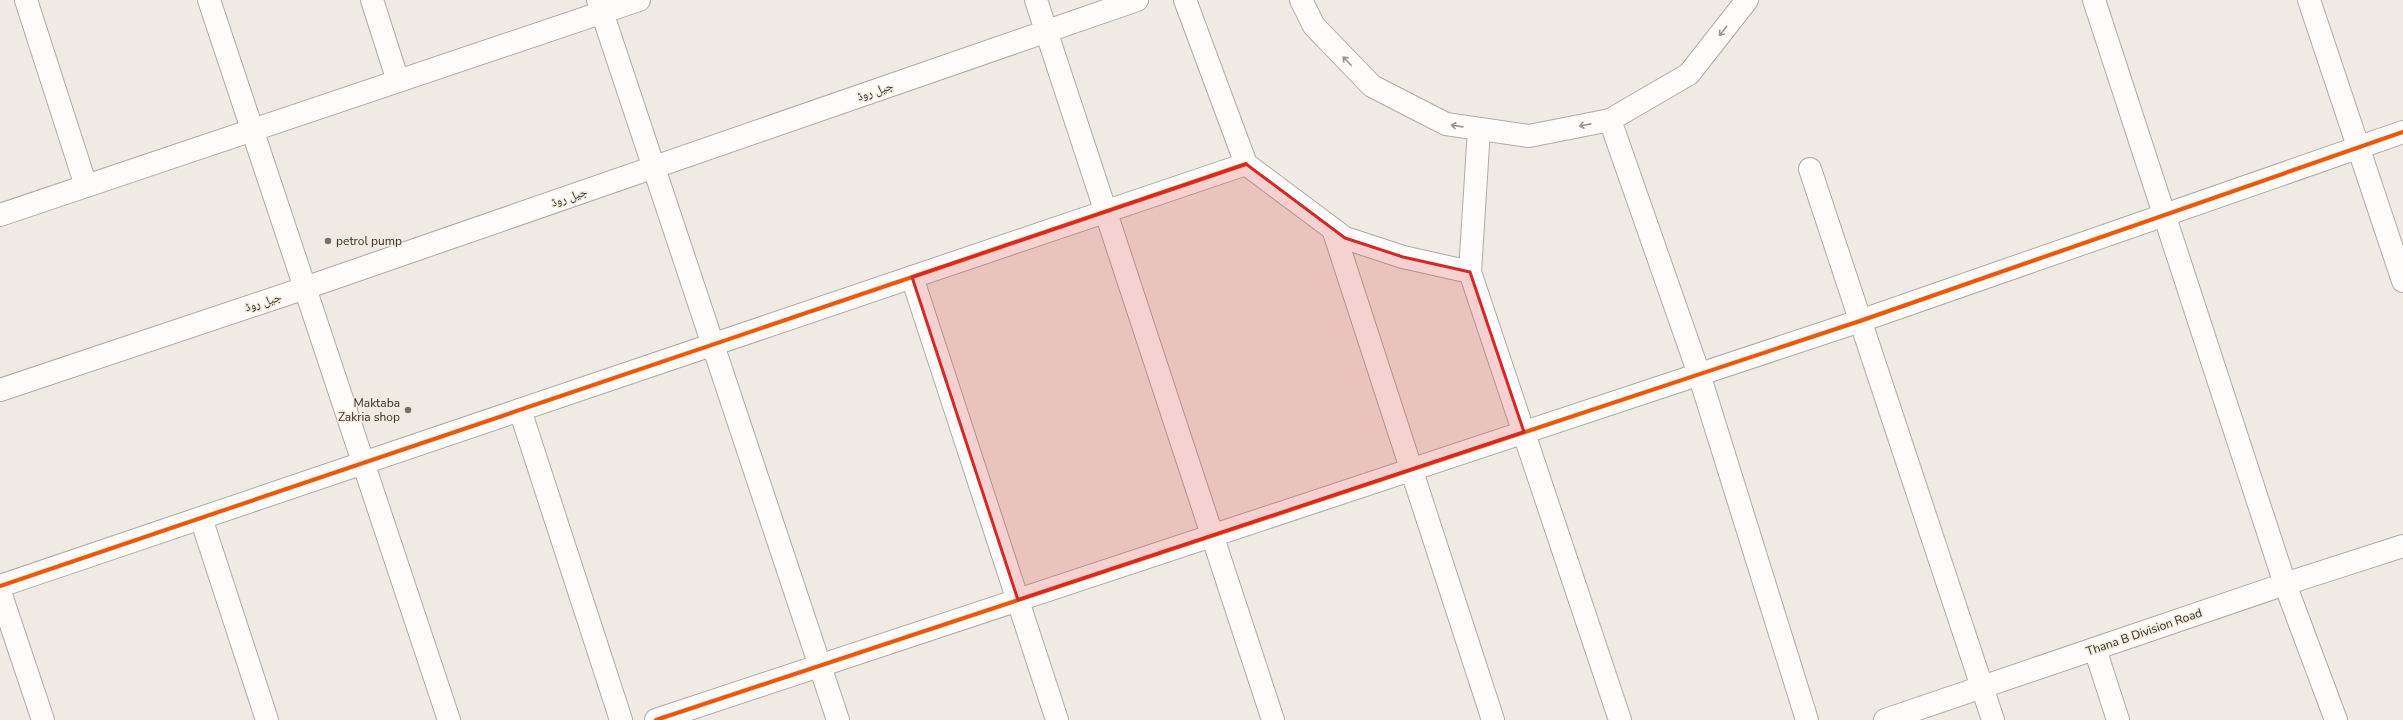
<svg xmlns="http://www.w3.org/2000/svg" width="2403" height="720" viewBox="0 0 2403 720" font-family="'Nunito Sans','Noto Naskh Arabic',sans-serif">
	<rect width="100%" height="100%" fill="#efeae3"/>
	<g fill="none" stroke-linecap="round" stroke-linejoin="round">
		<g stroke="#afaba6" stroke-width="24">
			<g id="minor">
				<path d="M 26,0 L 86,186"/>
				<path d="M 372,0 L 398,81"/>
				<path d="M 598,0 L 838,720"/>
				<path d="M 1036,0 L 1273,720"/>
				<path d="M 1185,0 L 1246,164 L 1345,238 L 1403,257 L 1470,272"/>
				<path d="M 2094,0 L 2285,584 L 2336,720"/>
				<path d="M 2309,0 L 2403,281"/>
				<path d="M 1479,129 L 1470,272 L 1620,720"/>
				<path d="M 1810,169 L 1993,720"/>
				<path d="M 0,215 L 639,0"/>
				<path d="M 1333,229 L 1493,720"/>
				<path d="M 912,277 L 1057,720"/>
				<path d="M 520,410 L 621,720"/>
				<path d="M 201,518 L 267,720"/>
				<path d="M 0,586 L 1246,164"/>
				<path d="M 0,592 L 43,720"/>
				<path d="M 2095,649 L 2118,720"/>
				<path d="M 656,720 L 1860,321 L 2403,132"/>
			</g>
		</g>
		<g stroke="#afaba6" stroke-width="24">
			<g id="tertiary">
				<path d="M 209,0 L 449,720"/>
				<path d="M 1885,720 L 2285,584 L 2403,546"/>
			</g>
		</g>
		<g stroke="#afaba6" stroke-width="24">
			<g id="secondary">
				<path d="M 1301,0 L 1314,26 L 1372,86 L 1446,124 L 1529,136 L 1610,120 L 1689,74 L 1747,0"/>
				<path d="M 1610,120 L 1699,374 L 1807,720"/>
				<path d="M 0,390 L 305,288 L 1137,0"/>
			</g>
		</g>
		<use href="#minor" stroke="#fdfcfb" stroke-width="22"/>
		<use href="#tertiary" stroke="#fdfcfb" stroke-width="22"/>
		<use href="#secondary" stroke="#fdfcfb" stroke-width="22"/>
		<g stroke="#f4ebde" stroke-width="6">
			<g id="cycleway">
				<path d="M 0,586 L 1246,164"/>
				<path d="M 656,720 L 1860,321 L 2403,132"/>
			</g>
		</g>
		<use href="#cycleway" stroke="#e8590c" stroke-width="4"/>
	</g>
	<defs><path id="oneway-shaft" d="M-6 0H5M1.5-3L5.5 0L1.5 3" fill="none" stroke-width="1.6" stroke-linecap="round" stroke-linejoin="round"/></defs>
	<g stroke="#989692">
		<use href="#oneway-shaft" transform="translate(1723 31) rotate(129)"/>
		<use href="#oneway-shaft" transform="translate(1347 61) rotate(-134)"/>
		<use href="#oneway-shaft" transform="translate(1585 125) rotate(169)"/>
		<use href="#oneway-shaft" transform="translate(1457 126) rotate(-172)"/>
	</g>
	<path fill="#d62828" fill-opacity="0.2" stroke="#d62828" stroke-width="3" stroke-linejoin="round" d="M 1246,164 L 1345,238 L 1403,257 L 1470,272 L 1524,432 L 1018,600 L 912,277 Z"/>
	<g fill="#74706b" stroke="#f4ebde" stroke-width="1.5">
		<circle cx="328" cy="241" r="4"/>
		<circle cx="408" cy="410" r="4"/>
	</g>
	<g text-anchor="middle" stroke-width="3" stroke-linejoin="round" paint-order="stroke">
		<g font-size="12" fill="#322f2a" stroke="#f4ebde">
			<text transform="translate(875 91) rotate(-19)" y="4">جیل روڈ</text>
			<text transform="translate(569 197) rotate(-19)" y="4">جیل روڈ</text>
			<text transform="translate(263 302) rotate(-18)" y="4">جیل روڈ</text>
			<text transform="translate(2144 632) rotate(-19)" y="4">Thana B Division Road</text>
		</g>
		<g font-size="12" fill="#322f2a" stroke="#f4ebde" text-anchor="start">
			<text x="336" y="245">petrol pump</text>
			<text x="400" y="407" text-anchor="end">Maktaba<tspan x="400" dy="14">Zakria shop</tspan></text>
		</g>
	</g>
</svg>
